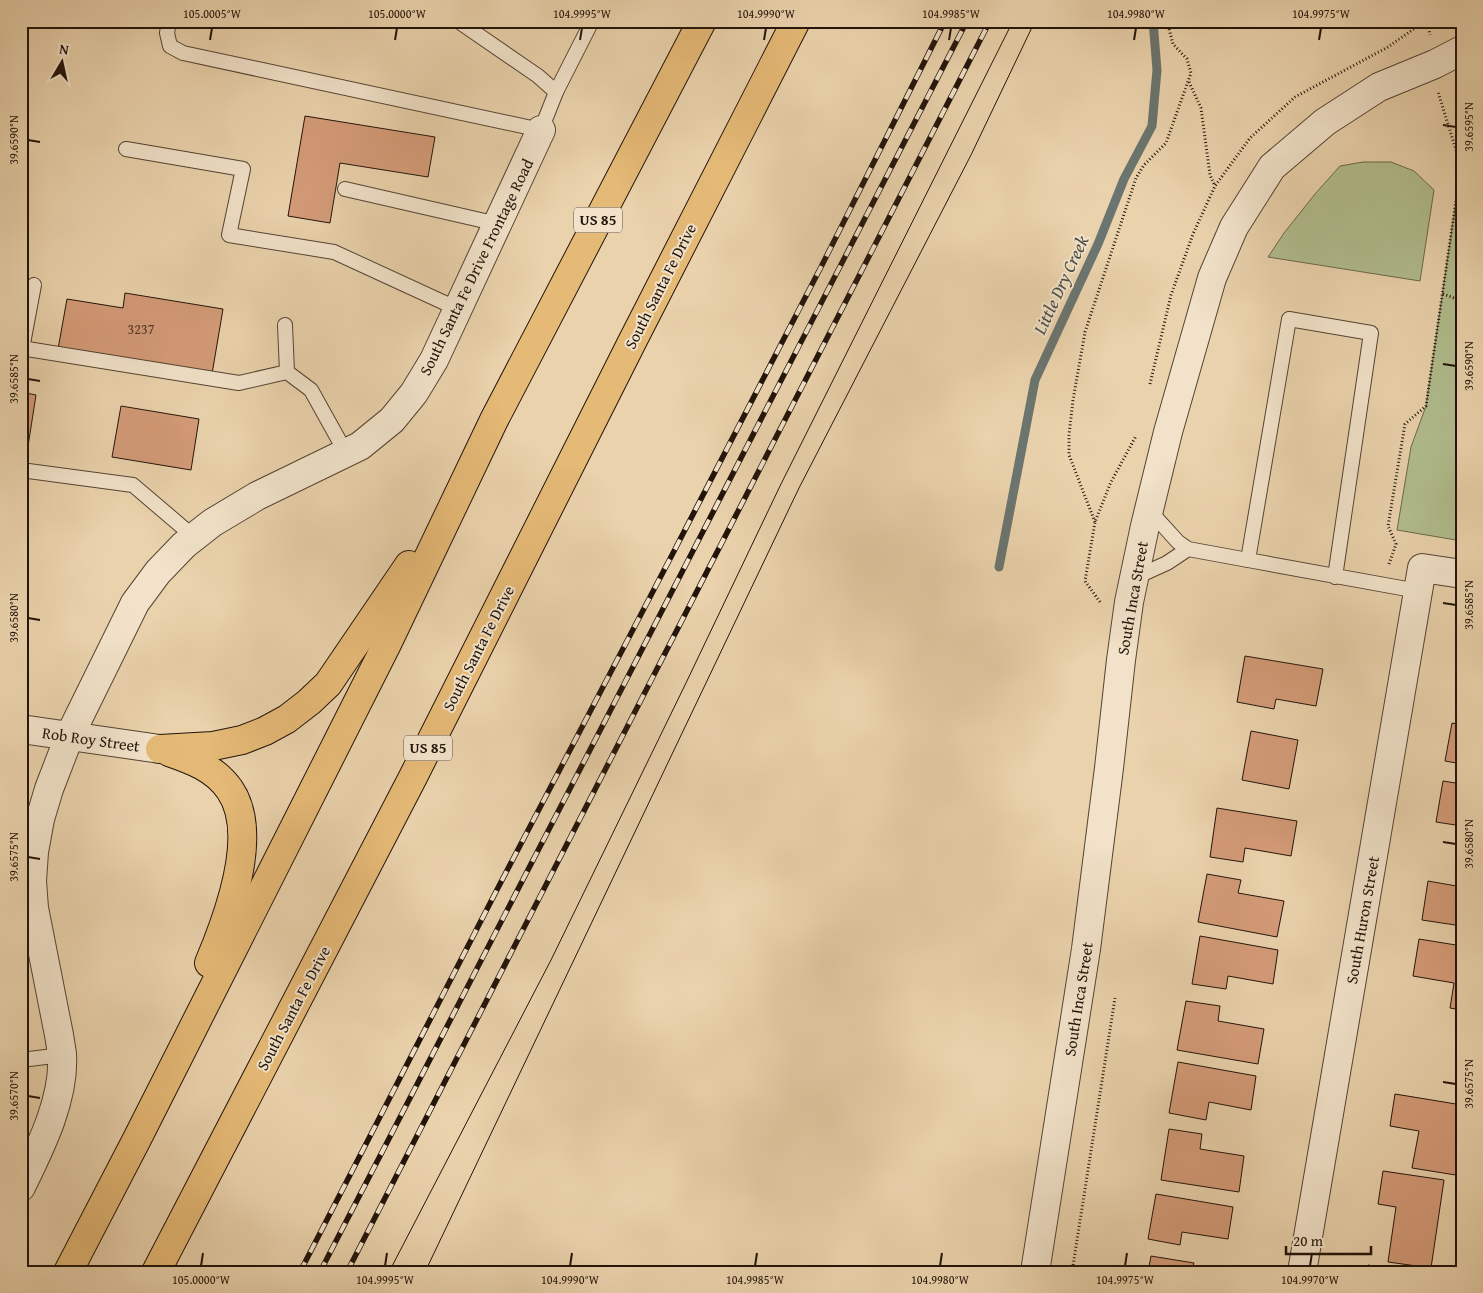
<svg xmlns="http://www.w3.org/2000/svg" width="1483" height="1293" viewBox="0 0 1483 1293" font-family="'Gentium Book Plus',serif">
	<rect width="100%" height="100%" fill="#ead2ac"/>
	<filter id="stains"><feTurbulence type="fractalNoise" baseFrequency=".004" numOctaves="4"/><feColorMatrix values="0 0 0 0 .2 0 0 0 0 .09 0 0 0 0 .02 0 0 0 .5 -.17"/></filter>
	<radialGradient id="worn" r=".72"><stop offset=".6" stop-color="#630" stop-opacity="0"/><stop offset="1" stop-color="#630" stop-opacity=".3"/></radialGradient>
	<g fill="#b1bd8e" stroke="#6a684c">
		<path d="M 1462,160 L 1462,541 L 1397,530 L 1411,447 L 1426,406 Z"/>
		<path d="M 1363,162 L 1391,162 L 1414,171 L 1434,190 L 1420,281 L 1268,257 L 1284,233 L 1315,194 L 1340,166 Z"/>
	</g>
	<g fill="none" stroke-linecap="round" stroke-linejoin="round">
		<path stroke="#6b756f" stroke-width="9" d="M 999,567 L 1035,380 L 1098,244 L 1124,179 L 1152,126 L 1157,70 L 1153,21"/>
	</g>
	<g fill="#d49b78" stroke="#22140a">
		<path d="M 305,116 L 435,137 L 428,177 L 340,163 L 330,223 L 288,216 Z"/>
		<path d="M 125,293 L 223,309 L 212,374 L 58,349 L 67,299 L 123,308 Z"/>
		<path d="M 21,392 L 36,395 L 26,459 L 21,458 Z"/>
		<path d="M 121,406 L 199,419 L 191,470 L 112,457 Z"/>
		<path d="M 1245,656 L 1323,669 L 1316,706 L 1276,699 L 1274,709 L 1237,702 Z"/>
		<path d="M 1452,723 L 1462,725 L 1462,764 L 1445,761 Z"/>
		<path d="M 1251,731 L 1298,740 L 1289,789 L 1242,780 Z"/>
		<path d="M 1443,781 L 1462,784 L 1462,826 L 1436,822 Z"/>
		<path d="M 1217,808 L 1297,821 L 1291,856 L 1245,848 L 1243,862 L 1210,857 Z"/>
		<path d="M 1207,874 L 1241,880 L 1238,893 L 1284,901 L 1277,937 L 1198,922 Z"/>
		<path d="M 1428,881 L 1462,887 L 1462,926 L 1422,920 Z"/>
		<path d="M 1200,936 L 1278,950 L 1273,984 L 1228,976 L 1226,989 L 1192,984 Z"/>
		<path d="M 1419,939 L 1462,946 L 1462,1010 L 1450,1008 L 1454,983 L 1413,976 Z"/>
		<path d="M 1186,1001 L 1220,1006 L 1218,1021 L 1264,1029 L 1258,1064 L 1177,1050 Z"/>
		<path d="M 1178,1062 L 1256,1076 L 1251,1110 L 1209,1102 L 1206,1120 L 1169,1113 Z"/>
		<path d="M 1395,1094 L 1462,1105 L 1462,1176 L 1412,1168 L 1419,1131 L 1390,1126 Z"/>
		<path d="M 1169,1129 L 1202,1134 L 1200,1149 L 1244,1156 L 1239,1192 L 1161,1180 Z"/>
		<path d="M 1383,1171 L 1444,1180 L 1431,1268 L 1388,1262 L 1396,1207 L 1378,1204 Z"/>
		<path d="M 1156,1194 L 1233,1207 L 1228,1239 L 1182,1232 L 1180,1245 L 1148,1239 Z"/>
		<path d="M 1151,1256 L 1194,1263 L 1192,1270 L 1202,1272 L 1148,1272 Z"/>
		<path d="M 1368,1265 L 1405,1272 L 1367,1272 Z"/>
	</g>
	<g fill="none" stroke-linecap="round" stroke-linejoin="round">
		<g stroke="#544432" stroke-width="16">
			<g id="service">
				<path d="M 169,21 L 167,33 L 170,46 L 183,53 L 541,130 L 556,92 L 538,76 L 458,21"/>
				<path d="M 556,92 L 592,21"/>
				<path d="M 126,149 L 243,169 L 229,235 L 334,252 L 458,309"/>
				<path d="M 345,189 L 498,224"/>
				<path d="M 285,325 L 287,372"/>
				<path d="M 21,348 L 239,383 L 287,372 L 311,390 L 346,453"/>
				<path d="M 22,349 L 34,285"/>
				<path d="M 21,470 L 133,485 L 194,537"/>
				<path d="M 1149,510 L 1178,542 L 1188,549 L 1248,560"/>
				<path d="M 1335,577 L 1371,333 L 1289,319 L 1248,560 L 1418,591"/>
				<path d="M 1134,578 L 1167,563 L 1188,549"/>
				<path d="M 21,1060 L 62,1055"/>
			</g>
		</g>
		<g stroke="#544432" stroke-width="30">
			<g id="minor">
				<path d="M 21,729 L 160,749"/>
				<path d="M 21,1187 C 40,1148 65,1099 62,1054 C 61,1047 60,1041 59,1035 L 34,908 L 32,881 L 34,852 L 40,819 L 49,789 L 69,737 L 135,603 L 158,572 L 184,545 L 212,523 L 257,496 L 360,446 L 392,420 L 414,393 L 434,360 L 541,130"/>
				<path d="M 1302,1272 L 1422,568 L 1462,574"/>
			</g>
		</g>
		<g stroke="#544432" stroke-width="30">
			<path id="tertiary" d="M 1035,1272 L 1086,949 L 1109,768 L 1121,660 L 1129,602 L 1145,526 L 1168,432 L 1212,278 L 1234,227 L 1272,167 L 1325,122 L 1379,87 L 1435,64 L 1462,50"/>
		</g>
		<g stroke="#22140a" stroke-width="30">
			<g id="trunk">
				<path d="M 160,749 L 213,746 L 242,740 L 265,731 L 287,719 L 309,702 L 328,684 L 409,565"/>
				<path d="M 169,752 C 192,760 215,768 230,790 C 260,834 228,918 209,963"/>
				<path d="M 68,1272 L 137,1139 L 387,644 L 494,420 L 702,21"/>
				<path d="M 156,1272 L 413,777 L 632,342 L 796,21"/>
			</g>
		</g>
		<g stroke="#22140a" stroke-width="3" stroke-dasharray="1 2.5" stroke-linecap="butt">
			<path d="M 1427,21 L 1430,35"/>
			<path d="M 1189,82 L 1201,108 L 1210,175 L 1215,186"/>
			<path d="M 1443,294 L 1462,301"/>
			<path d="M 1150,384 L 1171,295 L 1193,234 L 1215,186 L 1250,138 L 1295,97 L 1388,47 L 1425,21"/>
			<path d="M 1095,522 L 1069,455 L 1069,435 L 1073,400 L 1085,332 L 1136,178 L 1144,165 L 1166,143 L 1191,73 L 1187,59 L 1173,44 L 1167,21"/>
			<path d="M 1389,564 L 1396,544 L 1388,526 L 1405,424 L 1426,406 L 1461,166 L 1438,92"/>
			<path d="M 1100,602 L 1085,581 L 1095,522 L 1111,482 L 1136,436"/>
			<path d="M 1072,1272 L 1115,998"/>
		</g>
		<use href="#service" stroke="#f1e2c9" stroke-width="14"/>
		<use href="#minor" stroke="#f1e2c9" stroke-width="28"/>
		<use href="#tertiary" stroke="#f1e2c9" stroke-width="28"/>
		<use href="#trunk" stroke="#e5b976" stroke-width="28"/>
		<g stroke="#22140a" stroke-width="1">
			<path d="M 389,1272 L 551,960 L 685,685 L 781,484 L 1013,21"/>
			<path d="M 425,1272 L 799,488 L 971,155 L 1035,21"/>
		</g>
		<g stroke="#22140a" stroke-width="5.5">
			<g id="rail">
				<path d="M 300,1272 L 501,882 L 672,555 L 821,267 L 945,21"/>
				<path d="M 320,1272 L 967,21"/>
				<path d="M 347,1272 L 990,21"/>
			</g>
		</g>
		<use href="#rail" stroke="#f1e2c9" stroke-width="4" stroke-dasharray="11" stroke-linecap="butt"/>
	</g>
	<path fill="none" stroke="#22140a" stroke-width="2" d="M 210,40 L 212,28M 395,40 L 397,28M 580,40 L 582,28M 764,40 L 766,28M 949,40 L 951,28M 1134,40 L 1136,28M 1319,40 L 1321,28M 1443,125 L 1456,127M 28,140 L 40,142M 1443,364 L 1456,366M 28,379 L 40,381M 1443,603 L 1456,605M 28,618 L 40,620M 1443,842 L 1456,844M 28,857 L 40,859M 1443,1082 L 1456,1084M 28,1096 L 40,1098M 201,1266 L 203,1253M 385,1266 L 387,1253M 570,1266 L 572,1253M 755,1266 L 757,1253M 940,1266 L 942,1253M 1125,1266 L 1127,1253M 1310,1266 L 1312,1253"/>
	<g text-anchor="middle" stroke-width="4" stroke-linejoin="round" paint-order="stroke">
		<g font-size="14" fill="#4e3626">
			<text x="141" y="334">3237</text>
		</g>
		<g fill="#f1e2c9" stroke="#605243" stroke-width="1">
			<rect x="574" y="207.5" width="48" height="25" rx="4"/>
			<rect x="404" y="735.5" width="48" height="25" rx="4"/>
		</g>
		<g font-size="15" font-weight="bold" fill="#22140a">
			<text x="598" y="225">US 85</text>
			<text x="428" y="753">US 85</text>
		</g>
		<g font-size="16" fill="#22140a" stroke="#f1e2c9">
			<text transform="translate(476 267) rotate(-64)" y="6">South Santa Fe Drive Frontage Road</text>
			<text transform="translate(660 286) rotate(-63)" y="6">South Santa Fe Drive</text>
			<text transform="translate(1132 598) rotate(-80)" y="6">South Inca Street</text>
			<text transform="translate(478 648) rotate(-63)" y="6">South Santa Fe Drive</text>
			<text transform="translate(91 739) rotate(8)" y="6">Rob Roy Street</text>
			<text transform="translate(1362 920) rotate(-80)" y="6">South Huron Street</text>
			<text transform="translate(1078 999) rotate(-81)" y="6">South Inca Street</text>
			<text transform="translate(293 1008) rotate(-62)" y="6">South Santa Fe Drive</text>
		</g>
		<g font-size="18" font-style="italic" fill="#4c4c45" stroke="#f1e2c9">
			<text transform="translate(1061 285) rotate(-65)" y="6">Little Dry Creek</text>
		</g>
	</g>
	<rect width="1483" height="1293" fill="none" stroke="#ead2ac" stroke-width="55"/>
	<g transform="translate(62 62) rotate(9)" stroke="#f1e2c9" stroke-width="4" paint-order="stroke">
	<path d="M0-4L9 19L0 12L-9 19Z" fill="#22140a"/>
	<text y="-8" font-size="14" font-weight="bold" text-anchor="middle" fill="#22140a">N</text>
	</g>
	<path d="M1286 1246v8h85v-8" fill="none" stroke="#22140a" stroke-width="2.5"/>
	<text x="1293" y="1246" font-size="15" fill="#22140a" stroke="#f1e2c9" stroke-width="4" paint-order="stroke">20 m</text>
	<rect x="28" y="28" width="1428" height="1238" fill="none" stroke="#22140a" stroke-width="2"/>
	<g font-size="12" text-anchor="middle" fill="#22140a">
		<text x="212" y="18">105.0005°W</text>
		<text x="397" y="18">105.0000°W</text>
		<text x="582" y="18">104.9995°W</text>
		<text x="766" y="18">104.9990°W</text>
		<text x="951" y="18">104.9985°W</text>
		<text x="1136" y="18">104.9980°W</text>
		<text x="1321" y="18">104.9975°W</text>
		<text transform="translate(1469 127) rotate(-90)" y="4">39.6595°N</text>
		<text transform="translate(14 140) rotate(-90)" y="4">39.6590°N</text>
		<text transform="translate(1469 366) rotate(-90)" y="4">39.6590°N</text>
		<text transform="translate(14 379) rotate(-90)" y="4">39.6585°N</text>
		<text transform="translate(1469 605) rotate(-90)" y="4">39.6585°N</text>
		<text transform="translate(14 618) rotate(-90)" y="4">39.6580°N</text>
		<text transform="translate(1469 844) rotate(-90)" y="4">39.6580°N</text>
		<text transform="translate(14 857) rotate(-90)" y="4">39.6575°N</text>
		<text transform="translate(1469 1084) rotate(-90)" y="4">39.6575°N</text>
		<text transform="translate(14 1096) rotate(-90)" y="4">39.6570°N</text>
		<text x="201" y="1284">105.0000°W</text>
		<text x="385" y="1284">104.9995°W</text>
		<text x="570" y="1284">104.9990°W</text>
		<text x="755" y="1284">104.9985°W</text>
		<text x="940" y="1284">104.9980°W</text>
		<text x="1125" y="1284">104.9975°W</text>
		<text x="1310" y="1284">104.9970°W</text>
	</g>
	<rect width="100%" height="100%" filter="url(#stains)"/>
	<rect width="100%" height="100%" fill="url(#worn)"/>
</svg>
